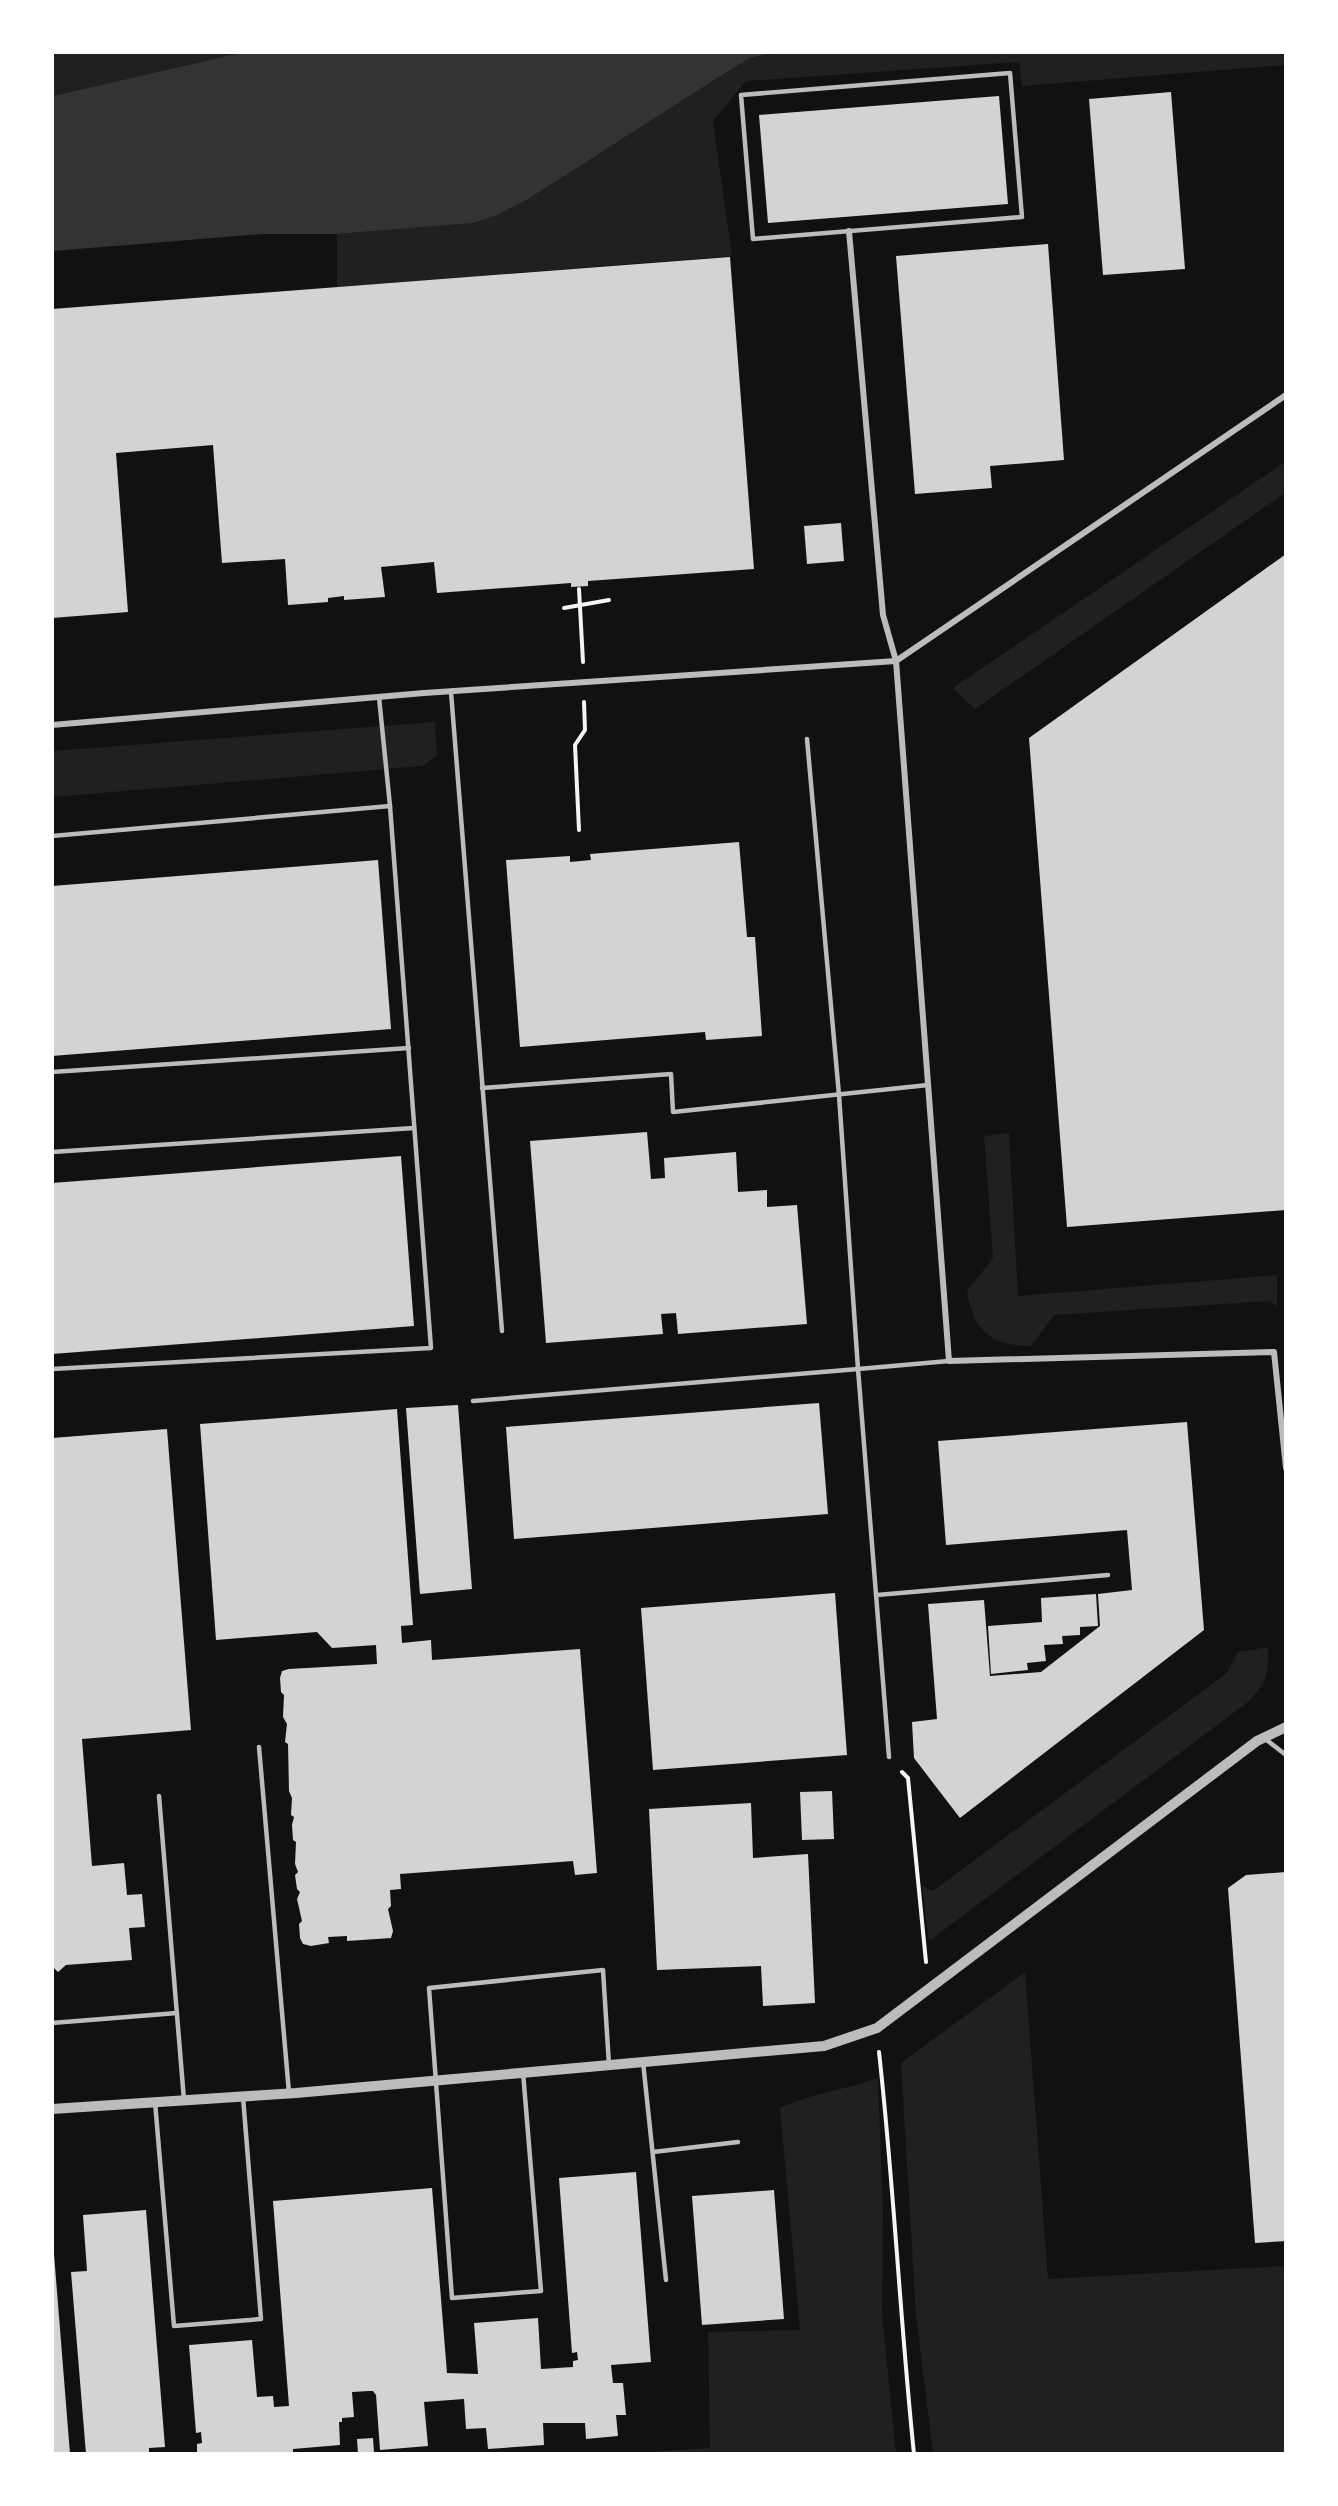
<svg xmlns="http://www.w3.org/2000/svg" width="1338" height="2506" viewBox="0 0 1338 2506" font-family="Inter,sans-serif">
	<rect width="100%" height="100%" fill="#111"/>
	<g fill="#202020">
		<path d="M 53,52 L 240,53 L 53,96 Z"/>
		<path d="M 773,53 L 1285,53 L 1285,65 L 1022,86 L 1019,62 L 746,81 L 713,121 L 732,256 L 337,287 L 337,234 L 473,223 L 750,58 Z"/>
		<path d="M 1285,462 L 1285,493 L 975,709 L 953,688 Z"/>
		<path d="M 435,722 L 437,755 L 423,766 L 53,797 L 53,751 Z"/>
		<path d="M 1009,1133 L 1018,1296 L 1277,1275 L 1277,1306 L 1269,1301 L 1054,1315 L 1031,1346 C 990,1345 974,1332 967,1291 L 993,1258 L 984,1136 Z"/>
		<path d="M 1268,1647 C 1268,1674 1268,1682 1248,1702 L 929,1941 L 922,1886 L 933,1891 L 1227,1673 L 1238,1652 Z"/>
		<path d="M 1025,1972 L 1048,2279 L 1285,2266 L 1285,2453 L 933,2453 L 916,2315 L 901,2063 Z"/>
		<path d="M 878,2078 L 883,2214 L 882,2313 L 896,2453 L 630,2453 L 710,2448 L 708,2332 L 800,2330 L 780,2108 C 811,2093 846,2090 878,2078 Z"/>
	</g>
	<path fill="#333" d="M 240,53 L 240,52 L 773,53 L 750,58 L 725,73 L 528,199 L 497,215 L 473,223 L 337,234 L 262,234 L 53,251 L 53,96 Z"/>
	<g fill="#d3d3d3">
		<path d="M 1171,92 L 1185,269 L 1103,275 L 1089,99 Z"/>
		<path d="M 999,96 L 1008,204 L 768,223 L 759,115 Z"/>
		<path d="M 1048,244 L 1064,460 L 990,466 L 992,488 L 915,494 L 896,256 Z"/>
		<path d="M 730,257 L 754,569 L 588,581 L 588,586 L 571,587 L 571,583 L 437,593 L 434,562 L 381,567 L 385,597 L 344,600 L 344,596 L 328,598 L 328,602 L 288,605 L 285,559 L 222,563 L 213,445 L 116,453 L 128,612 L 52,618 L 52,309 Z"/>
		<path d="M 841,523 L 844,561 L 807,564 L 804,526 Z"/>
		<path d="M 1286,554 L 1286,1210 L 1067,1227 L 1029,738 Z"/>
		<path d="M 739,842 L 747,937 L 755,937 L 762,1036 L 706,1040 L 705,1032 L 520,1047 L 506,860 L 570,856 L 570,862 L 591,860 L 590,854 Z"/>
		<path d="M 378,860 L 391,1029 L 52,1056 L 52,886 Z"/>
		<path d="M 647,1132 L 651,1179 L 665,1178 L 664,1158 L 736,1152 L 738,1192 L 767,1190 L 767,1207 L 797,1205 L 807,1324 L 678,1334 L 676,1313 L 661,1314 L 663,1334 L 546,1343 L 530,1141 Z"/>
		<path d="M 401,1156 L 414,1326 L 52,1354 L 52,1183 Z"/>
		<path d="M 819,1403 L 828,1514 L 514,1539 L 506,1427 Z"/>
		<path d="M 458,1405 L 472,1589 L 420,1594 L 406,1408 Z"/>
		<path d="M 397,1409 L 413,1625 L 401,1626 L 402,1643 L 431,1640 L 432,1660 L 580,1649 L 597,1873 L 575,1875 L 573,1861 L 400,1874 L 401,1889 L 390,1890 L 391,1906 L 388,1909 L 393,1931 L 391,1938 L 347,1941 L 347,1936 L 328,1937 L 329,1943 L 311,1946 L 303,1944 L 300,1938 L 299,1924 L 302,1921 L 297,1899 L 300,1892 L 297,1889 L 295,1875 L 298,1872 L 295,1864 L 296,1842 L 293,1840 L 292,1825 L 294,1817 L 291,1815 L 292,1798 L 289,1791 L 288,1744 L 285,1742 L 287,1724 L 283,1717 L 284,1695 L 281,1692 L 280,1678 L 282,1671 L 289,1669 L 377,1664 L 376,1645 L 332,1648 L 317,1632 L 216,1640 L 200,1424 Z"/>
		<path d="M 1187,1422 L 1204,1630 L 960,1818 L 914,1758 L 912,1722 L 937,1719 L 928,1604 L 984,1600 L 990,1676 L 1041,1672 L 1100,1626 L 1098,1594 L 1132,1590 L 1127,1530 L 946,1545 L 938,1441 Z"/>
		<path d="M 167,1429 L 191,1730 L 82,1739 L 92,1866 L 124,1863 L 127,1895 L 142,1894 L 145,1927 L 129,1928 L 132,1960 L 66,1965 L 58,1972 L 52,1966 L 52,1438 Z"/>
		<path d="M 835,1593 L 847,1755 L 653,1770 L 641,1608 Z"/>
		<path d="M 1096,1594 L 1098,1626 L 1080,1627 L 1080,1635 L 1062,1636 L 1063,1644 L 1044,1645 L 1046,1661 L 1027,1663 L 1028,1670 L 991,1674 L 988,1626 L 1042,1622 L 1041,1598 Z"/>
		<path d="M 832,1791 L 834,1839 L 802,1840 L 800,1792 Z"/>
		<path d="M 751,1803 L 753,1858 L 808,1854 L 815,2003 L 763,2006 L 761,1966 L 657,1970 L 649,1809 Z"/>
		<path d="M 1286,1872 L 1286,2241 L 1255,2243 L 1228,1888 L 1246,1875 Z"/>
		<path d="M 636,2172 L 651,2362 L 611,2365 L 613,2383 L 623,2383 L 626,2415 L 616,2415 L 618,2436 L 586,2439 L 585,2423 L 543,2423 L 544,2445 L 488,2449 L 486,2428 L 466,2429 L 464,2399 L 424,2402 L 428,2446 L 380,2450 L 376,2395 L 373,2391 L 369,2391 L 352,2392 L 354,2417 L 342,2418 L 342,2422 L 339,2422 L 340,2445 L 293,2449 L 293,2454 L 197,2454 L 197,2444 L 202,2443 L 201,2432 L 196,2433 L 189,2345 L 252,2340 L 257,2397 L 273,2396 L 274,2407 L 289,2406 L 273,2201 L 432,2188 L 447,2373 L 478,2374 L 474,2323 L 538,2318 L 541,2369 L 573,2367 L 573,2361 L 578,2360 L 577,2352 L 572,2353 L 559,2178 Z"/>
		<path d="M 774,2190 L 784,2319 L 702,2325 L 692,2196 Z"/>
		<path d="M 146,2210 L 165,2447 L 149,2448 L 149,2454 L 86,2454 L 71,2272 L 87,2271 L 83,2215 Z"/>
		<path d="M 52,2254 L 54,2254 L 70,2454 L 52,2454 Z"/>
		<path d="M 373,2438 L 374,2453 L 358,2454 L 357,2439 Z"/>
	</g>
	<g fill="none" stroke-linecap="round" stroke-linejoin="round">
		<g stroke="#f5f5f5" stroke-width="4">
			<path d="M 579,589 L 583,662"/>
			<path d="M 564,608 L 609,600"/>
			<path d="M 579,830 L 575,745 L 585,730 L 584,702"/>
			<path d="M 902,1772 L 908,1778 L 926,1962"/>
			<path d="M 879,2052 C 894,2186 900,2320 914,2454"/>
		</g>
		<g stroke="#bcbcbc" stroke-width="4.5">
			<path d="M 1010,73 L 1022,217 L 753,239 L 741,95 Z"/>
			<path d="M 451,692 L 502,1331"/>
			<path d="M 52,836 L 390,806 L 379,697"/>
			<path d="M 52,1072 L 409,1048"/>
			<path d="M 482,1088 L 671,1074 L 673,1112 L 928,1085"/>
			<path d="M 52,1152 L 414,1128"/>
			<path d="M 52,1369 L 431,1348 L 390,806"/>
			<path d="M 473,1401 L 858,1369 L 839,1095 L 807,739"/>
			<path d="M 877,1595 L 1108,1575"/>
			<path d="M 1264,1738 L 1286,1755"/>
			<path d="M 259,1747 L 289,2093"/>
			<path d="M 889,1757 L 858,1369 L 949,1361"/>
			<path d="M 159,1796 L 184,2100"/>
			<path d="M 52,2023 L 177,2013"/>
			<path d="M 643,2062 L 666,2280"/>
			<path d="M 523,2072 L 541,2291 L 452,2298 L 429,1988 L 603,1970 L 609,2065"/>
			<path d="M 155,2102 L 174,2326 L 261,2319 L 243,2097"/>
			<path d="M 653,2152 L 738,2142"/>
		</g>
		<g stroke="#bcbcbc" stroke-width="6">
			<path d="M 849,231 L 883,615 L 896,661 L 949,1361 L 1274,1352 L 1286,1468"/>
			<path d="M 52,725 L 424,693 L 896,661 L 1286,395"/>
		</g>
		<path stroke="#bcbcbc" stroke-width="10" d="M 52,2109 L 296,2093 L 824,2046 L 877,2028 L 1257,1741 L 1286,1727"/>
	</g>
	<rect width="1338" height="2506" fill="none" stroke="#ffffff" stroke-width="108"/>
</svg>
